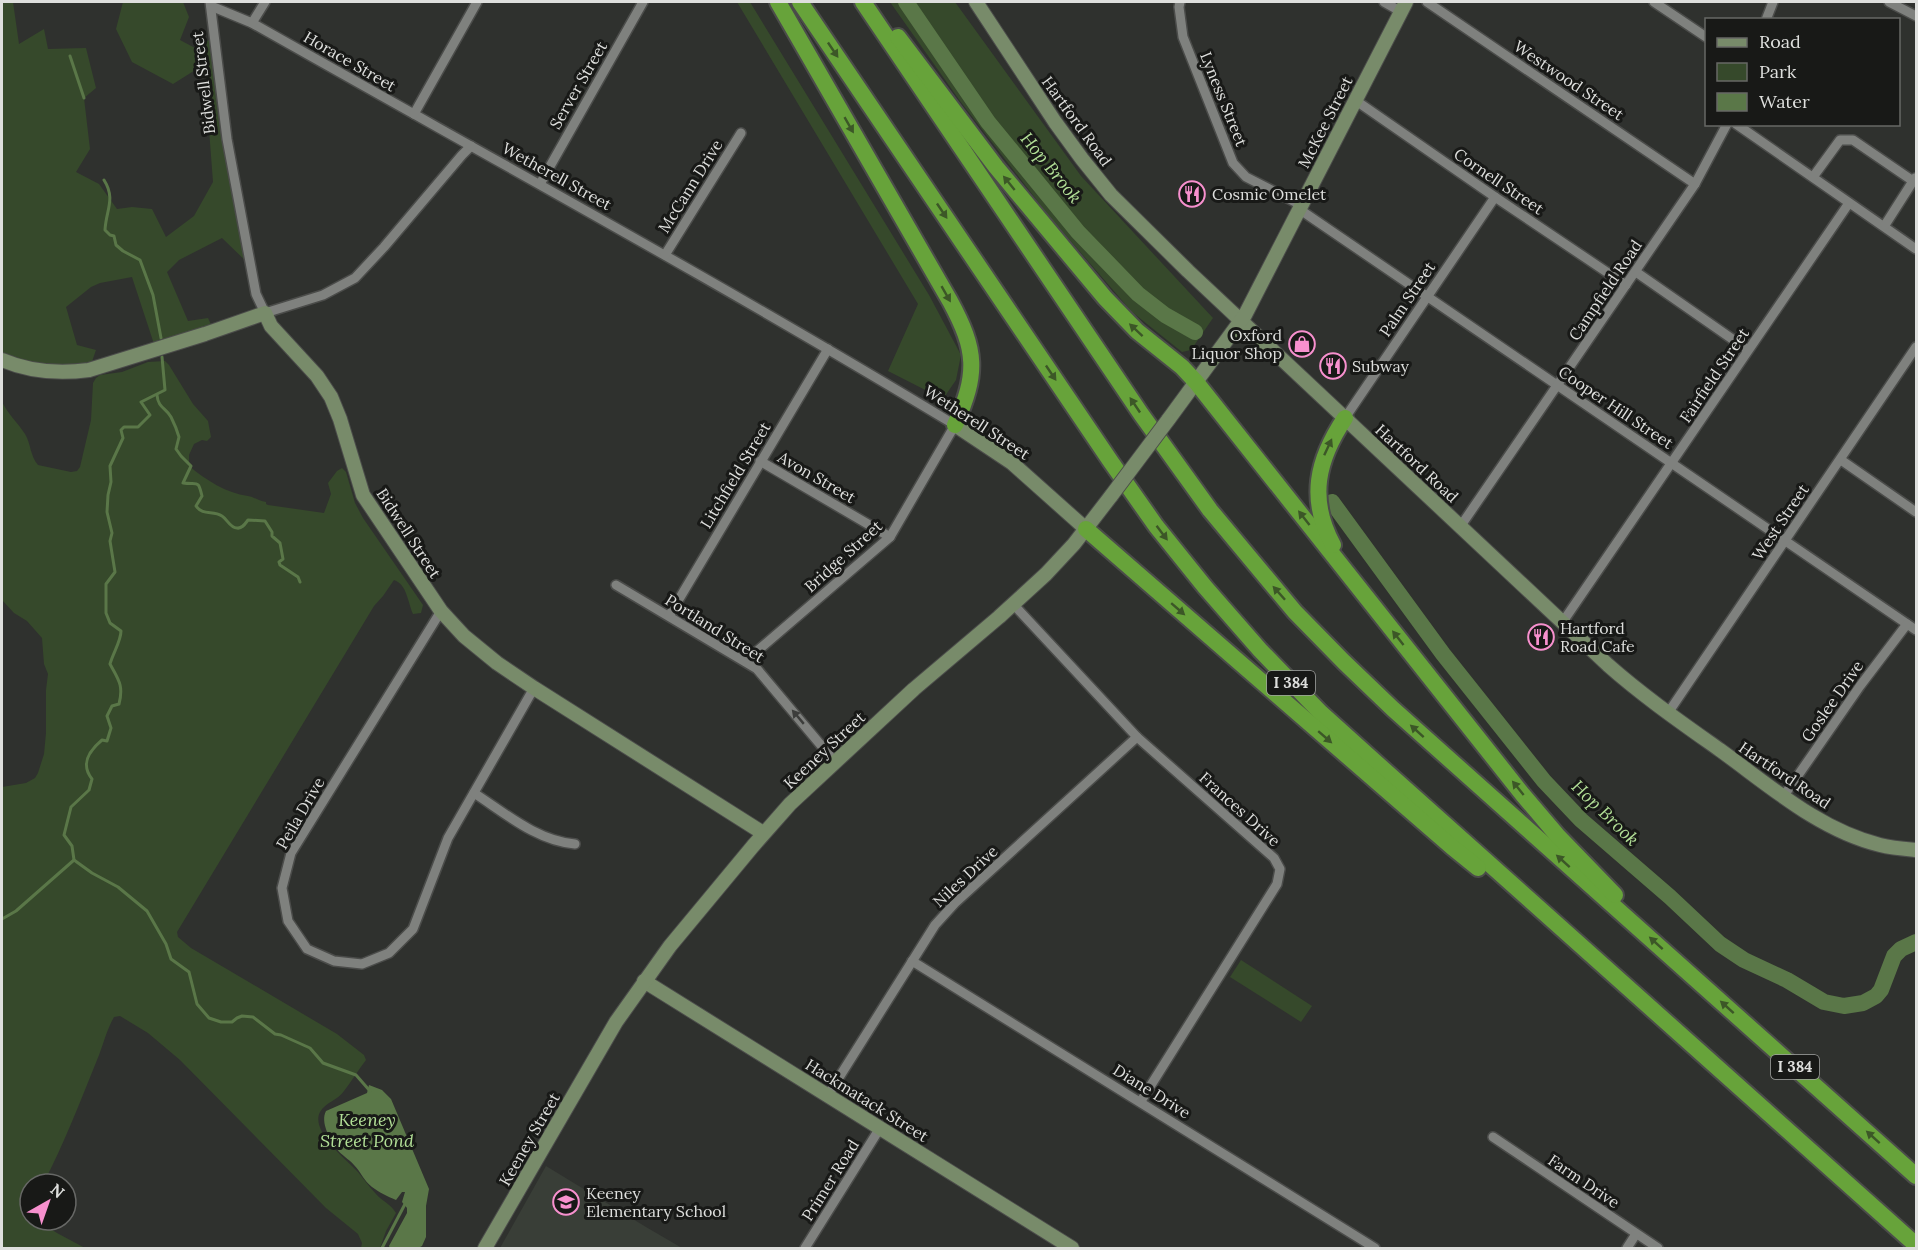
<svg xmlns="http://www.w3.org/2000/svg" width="1918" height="1250" viewBox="0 0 1918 1250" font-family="Lora,serif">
	<rect width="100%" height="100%" fill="#2f312e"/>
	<path fill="#393e37" d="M 546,1166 L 646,1227 L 682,1248 L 500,1248 Z"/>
	<g fill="#36492b">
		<path d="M 2,2 L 13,2 L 19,44 L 44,29 L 48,49 L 86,48 L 96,88 L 84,98 L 90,149 L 76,172 L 99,184 L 117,209 L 132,207 L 152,209 L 166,237 L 194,216 L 213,182 L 208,116 L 208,62 L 173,84 L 132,62 L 116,29 L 123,2 L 183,2 L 189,17 L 180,40 L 195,48 L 214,37 L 251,266 L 222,238 L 179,260 L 167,272 L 188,321 L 208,318 L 214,331 L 154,344 L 132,277 L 100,283 L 91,287 L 66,307 L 77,345 L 96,350 L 89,370 L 31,370 L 2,358 Z"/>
		<path d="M 737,2 L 750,2 L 929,295 L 961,355 L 956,380 L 943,399 L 888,371 L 918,304 Z"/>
		<path d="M 890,2 L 955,2 L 1081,176 L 1213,318 L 1191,350 L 1182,352 L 1132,312 L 1049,216 L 960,101 Z"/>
		<path d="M 165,361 L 169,365 L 193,404 L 208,421 L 211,437 L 207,441 L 202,440 L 194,444 L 189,455 L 189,466 C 206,480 226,493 248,496 C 254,497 259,501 266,502 L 266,504 L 268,505 L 324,513 L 331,494 L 328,483 L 337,471 L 342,468 L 346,472 L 355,503 L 363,518 L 423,605 L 421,613 L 413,614 C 408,603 407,584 394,580 L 383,596 L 374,606 L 177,932 L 178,937 L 191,948 L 337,1034 L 364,1055 L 366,1060 C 358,1070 352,1081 344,1091 C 338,1100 326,1102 320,1112 C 310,1131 346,1159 358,1172 C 364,1179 369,1187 376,1194 C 382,1201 391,1204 396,1213 L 386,1231 L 380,1248 L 361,1248 L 362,1243 L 358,1234 L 326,1208 L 180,1060 L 148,1033 L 120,1016 L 114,1017 C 106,1031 103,1046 97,1060 C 80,1102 64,1144 43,1184 L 30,1184 L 30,1220 L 37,1220 L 57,1233 L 85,1248 L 2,1248 L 2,787 L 26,783 L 35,778 L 38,773 L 44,754 L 46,733 L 46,690 L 48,674 L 44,664 L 42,638 L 27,621 L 14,613 L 2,600 L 2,402 C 8,414 18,423 25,434 C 31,444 30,456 38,465 L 71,472 L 77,471 L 80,467 L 91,420 L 93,383 L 96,378 L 100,375 L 122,372 L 148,362 Z"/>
		<path d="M 1241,960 L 1312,1006 L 1301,1022 L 1230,977 Z"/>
	</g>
	<path fill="#5a7748" d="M 369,1085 L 382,1090 L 391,1099 L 429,1189 L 426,1206 L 426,1237 L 422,1246 L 418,1248 L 390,1248 L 389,1246 L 407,1213 L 407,1208 L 402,1202 L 405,1192 L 402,1192 L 396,1200 C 387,1196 380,1193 372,1187 C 364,1181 361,1172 354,1165 C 349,1159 341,1155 337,1149 C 330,1140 320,1122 326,1111 L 367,1093 Z"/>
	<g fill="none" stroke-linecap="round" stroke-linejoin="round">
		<g stroke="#5a7748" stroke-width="3">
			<path d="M 70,56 L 84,98"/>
			<path d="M 104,180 C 116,199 106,210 105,230 L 110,235 L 114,236 L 116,245 L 123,251 L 140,260 L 153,295 L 161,338"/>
			<path d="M 162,357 L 165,390 L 141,402 L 150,415 L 138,427 L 124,427 L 121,430 L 123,438 L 110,466 L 111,482 L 108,495 L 107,512 L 112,533 L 110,541 L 115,572 L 106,584 L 106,613 L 110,623 L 121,631 C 121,641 113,653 110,664 C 118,679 124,685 119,704 L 112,706 L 107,716 L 111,728 L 107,741 L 102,740 C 89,751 80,764 92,779 L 89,790 L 71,807 L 64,835 L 72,846 L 74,860 L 92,873 L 118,887 L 147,911 L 166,944 L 171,959 L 189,972 L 197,1004 L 209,1018 L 221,1022 L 232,1022 L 237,1018 L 242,1016 L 253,1017 L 275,1034 L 281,1035 L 310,1048 L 323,1063 L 356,1075 L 370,1091"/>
			<path d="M 157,395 C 158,408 166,408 171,417 C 174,423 177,430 179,437 L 176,449 L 181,456 L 191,466 L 183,483 C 198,485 198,479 202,496 L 196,506 C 203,516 213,510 222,516 C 227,519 230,528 237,528 C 242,529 245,524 248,520 L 265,521 L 272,532 L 272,536 L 280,543 L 283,559 L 279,562 L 280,565 L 298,577 L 300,582"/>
			<path d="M 2,919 L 16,911 L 74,860"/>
			<path d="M 382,1248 L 405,1204"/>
		</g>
		<g stroke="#5a7748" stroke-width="16">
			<path d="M 906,2 L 988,122 L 1078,232 L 1138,294 L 1165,315 L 1195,332"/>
			<path d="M 1332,502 L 1443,654 L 1544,781 L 1581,820 L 1670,897 L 1720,944 L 1744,960 L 1787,980 L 1824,1002 L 1844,1006 L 1863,1003 L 1876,996 L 1881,990 L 1894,956 L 1901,949 L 1916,942"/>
		</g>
		<g stroke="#4b4c4a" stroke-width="12">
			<g id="street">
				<path d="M 210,2 L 227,139 L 256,294 L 265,313 L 323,295 L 355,278 L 384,247 L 462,155 L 471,146"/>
				<path d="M 1180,2 L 1179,7 L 1183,37 L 1233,163 L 1246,177 L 1301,205"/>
				<path d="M 1384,2 L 1400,11"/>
				<path d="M 1427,2 L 1695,184"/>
				<path d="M 1654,2 L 1706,37"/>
				<path d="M 1889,2 L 1916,16"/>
				<path d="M 211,6 L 252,23 C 487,156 724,285 955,425 L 890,537 L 756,652 L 749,662"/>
				<path d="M 1766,20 L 1773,2"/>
				<path d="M 252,23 L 265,2"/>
				<path d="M 1355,100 L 1495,197 L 1626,285"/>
				<path d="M 414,114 L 477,2"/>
				<path d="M 1736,124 L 1916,249"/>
				<path d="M 1813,177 L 1840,140 L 1853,140 L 1913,181"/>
				<path d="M 540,184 L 643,2"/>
				<path d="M 1299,209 L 1916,630"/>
				<path d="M 1885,225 L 1915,178"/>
				<path d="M 665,255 L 741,133"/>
				<path d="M 1636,272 L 1748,350"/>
				<path d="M 1345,418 L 1495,197"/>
				<path d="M 1841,460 L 1916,512"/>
				<path d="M 760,461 L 890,537"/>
				<path d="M 1460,527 L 1695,184 L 1727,124"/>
				<path d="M 616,585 L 757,669 L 835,762"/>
				<path d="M 1014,605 L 1137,737 L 1274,858 L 1280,869 L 1277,884 L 1141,1101"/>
				<path d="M 441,611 L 291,853 L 282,888 L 288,921 L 307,949 L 334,961 L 362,964 L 389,953 L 413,929 L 448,838 L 534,688"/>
				<path d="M 669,616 L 828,349"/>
				<path d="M 1562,623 L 1849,203"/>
				<path d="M 1668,713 L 1916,347"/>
				<path d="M 474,793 C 505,813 537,841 575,844"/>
				<path d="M 1783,797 L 1860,686 L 1907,624"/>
				<path d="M 912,961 L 1375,1248"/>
				<path d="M 828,1095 L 935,925 L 955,903 L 1137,737"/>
				<path d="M 1493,1137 L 1658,1248"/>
				<path d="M 805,1248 L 880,1128"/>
				<path d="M 1627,1248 L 1636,1234"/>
			</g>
		</g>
		<g stroke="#4b4c4a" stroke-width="16">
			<g id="secondary">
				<path d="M 976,2 L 1055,122 L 1082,159 L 1111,195 L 1188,271 L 1608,665 C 1643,696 1682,723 1720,750 C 1770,786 1819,830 1880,845 C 1892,848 1905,849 1916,850"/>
				<path d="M 2,360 C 30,372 59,374 89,370 L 205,334 L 265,313 L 271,326 L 317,376 L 331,397 L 340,419 L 363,495 L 441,611 L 464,636 L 497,663 L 534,688 L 763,833"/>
				<path d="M 1168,420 L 1245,315 L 1406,2"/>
				<path d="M 955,425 L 1012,463 L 1086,529"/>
				<path d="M 644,981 L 1072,1248"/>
				<path d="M 485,1248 L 616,1022 L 670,946 L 753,846 L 790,804 L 914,689 L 999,617 L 1046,574 L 1074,544 L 1111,496"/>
			</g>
		</g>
		<g stroke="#4b4c4a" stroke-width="20">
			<g id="highway">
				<path d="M 778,2 L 950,301 C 977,351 978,373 955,425"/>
				<path d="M 800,2 L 1111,462 L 1156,526 L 1205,587 L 1260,650 L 1321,713 L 1372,759 L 1916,1245"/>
				<path d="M 863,2 L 1141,414 L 1210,510 L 1295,612 L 1344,662 L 1393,709 L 1916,1176"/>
				<path d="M 898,37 L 996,167 L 1105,298 L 1137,331 L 1182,367 L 1196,382 L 1523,795 L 1557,835 L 1615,895"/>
				<path d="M 1086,529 L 1452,847 L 1478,868"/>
				<path d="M 1333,545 C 1308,499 1317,460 1345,418"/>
			</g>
		</g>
		<use href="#street" stroke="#7f817e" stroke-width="9"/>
		<use href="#secondary" stroke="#788b6a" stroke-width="14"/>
		<use href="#highway" stroke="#67a33a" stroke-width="16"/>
		<g stroke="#4b4c4a" stroke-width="16" stroke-linecap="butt">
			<path id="secondary-bridge" d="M 1111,496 L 1168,420"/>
		</g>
		<use href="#secondary-bridge" stroke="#788b6a" stroke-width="14"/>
	</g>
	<defs><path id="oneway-solid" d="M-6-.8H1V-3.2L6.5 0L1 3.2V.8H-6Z" transform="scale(1.5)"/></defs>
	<g fill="#3c5727">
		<use href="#oneway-solid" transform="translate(833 50) rotate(56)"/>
		<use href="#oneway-solid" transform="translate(849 125) rotate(60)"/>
		<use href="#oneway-solid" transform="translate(1009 183) rotate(-129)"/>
		<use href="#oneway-solid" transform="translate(942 211) rotate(56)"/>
		<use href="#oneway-solid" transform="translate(946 294) rotate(60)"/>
		<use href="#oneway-solid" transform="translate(1136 330) rotate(-137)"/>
		<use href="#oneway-solid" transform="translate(1051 373) rotate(56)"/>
		<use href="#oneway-solid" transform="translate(1135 405) rotate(-124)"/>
		<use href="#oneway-solid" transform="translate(1328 447) rotate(-65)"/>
		<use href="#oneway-solid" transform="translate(1304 518) rotate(-128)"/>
		<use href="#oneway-solid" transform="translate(1162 533) rotate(53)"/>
		<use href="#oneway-solid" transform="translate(1279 593) rotate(-132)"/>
		<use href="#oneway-solid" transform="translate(1178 609) rotate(41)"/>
		<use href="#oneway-solid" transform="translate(1398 638) rotate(-128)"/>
		<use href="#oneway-solid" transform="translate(1417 731) rotate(-138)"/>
		<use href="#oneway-solid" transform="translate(1325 737) rotate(41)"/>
		<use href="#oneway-solid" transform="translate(1518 788) rotate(-129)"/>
		<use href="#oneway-solid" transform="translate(1563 861) rotate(-138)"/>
		<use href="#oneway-solid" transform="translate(1656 943) rotate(-138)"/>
		<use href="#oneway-solid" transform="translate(1727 1007) rotate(-138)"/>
		<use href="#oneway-solid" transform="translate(1873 1137) rotate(-138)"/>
	</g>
	<use fill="#3c3d3b" href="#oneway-solid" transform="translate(798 717) rotate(-130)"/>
	<defs>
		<g id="restaurant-ring" transform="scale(1.35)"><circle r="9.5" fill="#181917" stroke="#f790ce" stroke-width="1.5"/><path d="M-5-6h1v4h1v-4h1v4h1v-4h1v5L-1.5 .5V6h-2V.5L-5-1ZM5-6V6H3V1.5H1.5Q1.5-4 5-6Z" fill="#f790ce"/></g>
		<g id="shop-ring" transform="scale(1.35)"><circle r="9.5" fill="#181917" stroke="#f790ce" stroke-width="1.5"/><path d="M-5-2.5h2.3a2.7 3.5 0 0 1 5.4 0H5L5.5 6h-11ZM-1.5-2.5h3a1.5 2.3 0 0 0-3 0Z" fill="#f790ce"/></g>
		<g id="school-ring" transform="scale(1.35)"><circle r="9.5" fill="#181917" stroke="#f790ce" stroke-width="1.5"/><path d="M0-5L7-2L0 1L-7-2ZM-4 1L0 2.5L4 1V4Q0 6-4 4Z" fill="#f790ce"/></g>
	</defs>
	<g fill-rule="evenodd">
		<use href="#restaurant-ring" x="1192" y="194"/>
		<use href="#shop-ring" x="1302" y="344"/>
		<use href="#restaurant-ring" x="1333" y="366"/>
		<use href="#restaurant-ring" x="1541" y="637"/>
		<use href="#school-ring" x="566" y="1202"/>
	</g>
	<g text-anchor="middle" stroke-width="6" stroke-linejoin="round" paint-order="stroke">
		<g fill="#181917" stroke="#a3a4a2" stroke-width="1.5">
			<rect x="1267" y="671" width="48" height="24" rx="4.5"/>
			<rect x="1771" y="1055" width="48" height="24" rx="4.5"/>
		</g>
		<g font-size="15" font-weight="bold" fill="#dedfdd">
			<text x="1291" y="688">I 384</text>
			<text x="1795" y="1072">I 384</text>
		</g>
		<g font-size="16" fill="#dedfdd" stroke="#181917">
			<text transform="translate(350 61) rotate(30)" y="6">Horace Street</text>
			<text transform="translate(1569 80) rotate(34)" y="6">Westwood Street</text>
			<text transform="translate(203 83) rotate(-97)" y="6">Bidwell Street</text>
			<text transform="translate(578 85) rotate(-60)" y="6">Server Street</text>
			<text transform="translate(1224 99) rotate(68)" y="6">Lyness Street</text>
			<text transform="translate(1077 121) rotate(54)" y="6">Hartford Road</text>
			<text transform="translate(1325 122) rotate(-63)" y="6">McKee Street</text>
			<text transform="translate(557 176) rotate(29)" y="6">Wetherell Street</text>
			<text transform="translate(1499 181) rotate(34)" y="6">Cornell Street</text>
			<text transform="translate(690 186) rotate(-58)" y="6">McCann Drive</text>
			<text transform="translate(1605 290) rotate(-56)" y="6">Campfield Road</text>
			<text transform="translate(1407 299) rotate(-56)" y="6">Palm Street</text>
			<text transform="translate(1714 375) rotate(-56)" y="6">Fairfield Street</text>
			<text transform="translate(1616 407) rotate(34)" y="6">Cooper Hill Street</text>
			<text transform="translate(977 422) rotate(33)" y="6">Wetherell Street</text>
			<text transform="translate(1417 463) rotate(43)" y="6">Hartford Road</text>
			<text transform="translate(735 475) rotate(-59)" y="6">Litchfield Street</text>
			<text transform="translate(817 477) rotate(30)" y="6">Avon Street</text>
			<text transform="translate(1780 522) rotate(-56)" y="6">West Street</text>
			<text transform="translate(409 533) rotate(57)" y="6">Bidwell Street</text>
			<text transform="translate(843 556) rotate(-42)" y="6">Bridge Street</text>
			<text transform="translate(715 628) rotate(32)" y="6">Portland Street</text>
			<text transform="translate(1832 701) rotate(-55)" y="6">Goslee Drive</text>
			<text transform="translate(824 750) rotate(-43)" y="6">Keeney Street</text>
			<text transform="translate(1785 775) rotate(34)" y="6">Hartford Road</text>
			<text transform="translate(1240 809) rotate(42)" y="6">Frances Drive</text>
			<text transform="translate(300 813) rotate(-60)" y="6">Peila Drive</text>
			<text transform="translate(965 876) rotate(-43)" y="6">Niles Drive</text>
			<text transform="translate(1152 1091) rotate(32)" y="6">Diane Drive</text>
			<text transform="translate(867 1100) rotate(32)" y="6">Hackmatack Street</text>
			<text transform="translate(529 1139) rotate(-60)" y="6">Keeney Street</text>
			<text transform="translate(830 1180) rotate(-58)" y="6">Primer Road</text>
			<text transform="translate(1584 1181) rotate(34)" y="6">Farm Drive</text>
		</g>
		<g font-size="16" fill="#dedfdd" stroke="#181917" text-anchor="start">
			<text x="1212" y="200">Cosmic Omelet</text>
			<text x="1282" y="341" text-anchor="end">Oxford<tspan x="1282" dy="18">Liquor Shop</tspan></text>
			<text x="1352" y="372">Subway</text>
			<text x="1560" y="634">Hartford<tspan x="1560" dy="18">Road Cafe</tspan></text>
			<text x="586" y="1199">Keeney<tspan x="586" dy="18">Elementary School</tspan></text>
		</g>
		<g font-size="18" font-style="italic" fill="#b1de96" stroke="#181917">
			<text transform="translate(1051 168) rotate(51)" y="6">Hop Brook</text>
			<text transform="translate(1605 813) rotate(44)" y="6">Hop Brook</text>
			<text x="367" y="1126">Keeney<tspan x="367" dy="21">Street Pond</tspan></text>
		</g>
	</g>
	<rect width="1918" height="1250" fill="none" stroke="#dedfdd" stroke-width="6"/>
	<rect x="1705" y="18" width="195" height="108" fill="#181917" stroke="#676866" stroke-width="1.5"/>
	<rect x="1717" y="38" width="30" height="9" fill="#788b6a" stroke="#676866" stroke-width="1.5"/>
	<text x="1759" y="48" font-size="18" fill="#dedfdd">Road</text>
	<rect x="1717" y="63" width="30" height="18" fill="#36492b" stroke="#676866" stroke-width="1.5"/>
	<text x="1759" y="78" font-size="18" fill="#dedfdd">Park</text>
	<rect x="1717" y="93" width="30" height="18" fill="#5a7748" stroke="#676866" stroke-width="1.5"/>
	<text x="1759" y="108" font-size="18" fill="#dedfdd">Water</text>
	<g transform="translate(48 1202) rotate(40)"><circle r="28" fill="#181917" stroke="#676866" stroke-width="1.5"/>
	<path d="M0-4.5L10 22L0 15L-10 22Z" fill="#f790ce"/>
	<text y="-9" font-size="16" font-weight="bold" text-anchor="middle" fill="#dedfdd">N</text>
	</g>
</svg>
